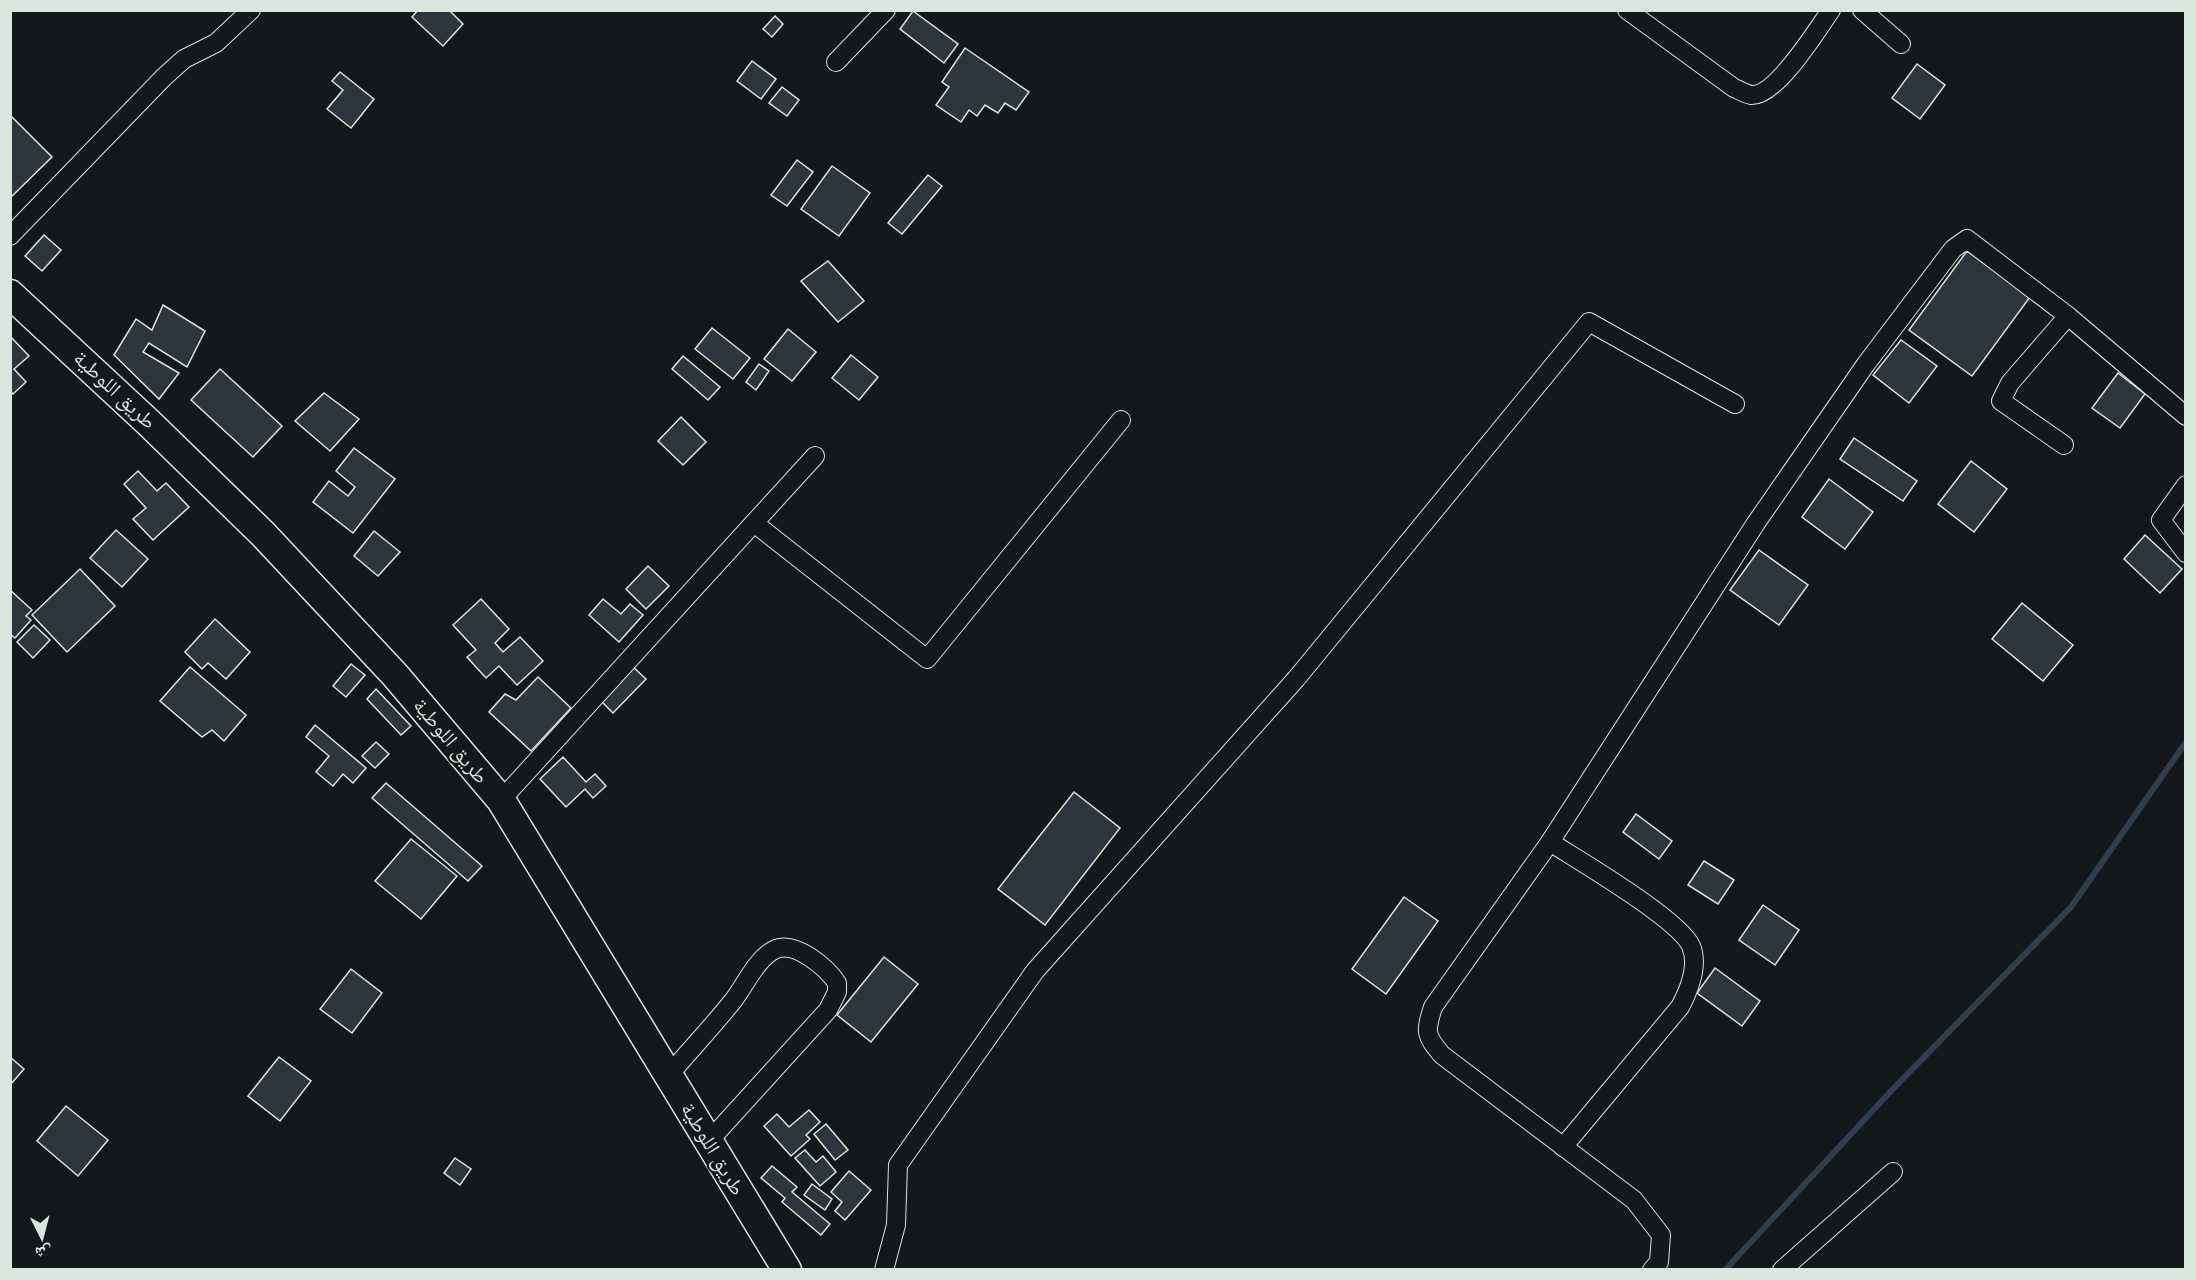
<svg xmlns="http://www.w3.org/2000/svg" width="2196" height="1280" viewBox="0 0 2196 1280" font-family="'Open Sans','Noto Naskh Arabic',sans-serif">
	<rect width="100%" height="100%" fill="#14181c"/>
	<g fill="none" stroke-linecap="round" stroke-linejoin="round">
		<path stroke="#2f3f4d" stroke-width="6" d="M 1725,1270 L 1891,1091 L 2071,907 L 2186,742"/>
	</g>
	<g fill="#2c363c" stroke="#d8e6dc" stroke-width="1.5">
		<path d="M 418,10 L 449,10 L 463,24 L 443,46 L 412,17 Z"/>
		<path d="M 913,11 L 958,44 L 944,63 L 900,29 Z"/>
		<path d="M 775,16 L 783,24 L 772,37 L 763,29 Z"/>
		<path d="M 965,48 L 1029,92 L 1016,110 L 1005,103 L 998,113 L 985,105 L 977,116 L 969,110 L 961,122 L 936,105 L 949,87 L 942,82 Z"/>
		<path d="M 752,61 L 776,79 L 761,99 L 737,81 Z"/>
		<path d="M 1917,64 L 1945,85 L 1920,119 L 1892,98 Z"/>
		<path d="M 340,72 L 374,99 L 351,128 L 327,109 L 343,90 L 332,81 Z"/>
		<path d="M 782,87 L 799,100 L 787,116 L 769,103 Z"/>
		<path d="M 10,115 L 52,157 L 10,198 Z"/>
		<path d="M 797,160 L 813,172 L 787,206 L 771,195 Z"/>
		<path d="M 832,166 L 870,193 L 839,236 L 801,209 Z"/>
		<path d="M 928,175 L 942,186 L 902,234 L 888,223 Z"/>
		<path d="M 44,235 L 61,250 L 42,271 L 25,256 Z"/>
		<path d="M 1967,251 L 2030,297 L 1972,376 L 1909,330 Z"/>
		<path d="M 828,261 L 864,301 L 838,322 L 801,281 Z"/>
		<path d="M 163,305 L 205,331 L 187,367 L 149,343 L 143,352 L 179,373 L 159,399 L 114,355 L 136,319 L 152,330 Z"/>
		<path d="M 712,328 L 750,358 L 733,379 L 695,349 Z"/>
		<path d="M 788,329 L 816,352 L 792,381 L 764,359 Z"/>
		<path d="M 10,336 L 29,356 L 14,369 L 26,382 L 13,394 L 10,391 Z"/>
		<path d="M 1901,340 L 1937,366 L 1909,403 L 1873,375 Z"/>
		<path d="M 851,355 L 878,377 L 859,400 L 832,378 Z"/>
		<path d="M 683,356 L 720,387 L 708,400 L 672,369 Z"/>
		<path d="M 759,364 L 769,371 L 756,390 L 746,382 Z"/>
		<path d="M 220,369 L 282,426 L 253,457 L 191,400 Z"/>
		<path d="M 2118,373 L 2145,394 L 2120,428 L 2092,408 Z"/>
		<path d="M 324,393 L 359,419 L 330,451 L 295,421 Z"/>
		<path d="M 681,417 L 706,442 L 683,465 L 658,441 Z"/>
		<path d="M 1854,438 L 1917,481 L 1903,501 L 1840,459 Z"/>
		<path d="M 354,448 L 395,479 L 353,533 L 313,502 L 329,481 L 348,496 L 355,487 L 336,471 Z"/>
		<path d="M 1971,461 L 2007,489 L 1974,532 L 1938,504 Z"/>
		<path d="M 138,471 L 157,491 L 166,483 L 189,507 L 153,540 L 133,519 L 146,508 L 124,484 Z"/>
		<path d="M 1829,479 L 1873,512 L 1845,549 L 1802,517 Z"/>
		<path d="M 116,530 L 148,559 L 122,587 L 90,558 Z"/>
		<path d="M 374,531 L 400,552 L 378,576 L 354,556 Z"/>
		<path d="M 2145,535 L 2182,569 L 2160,593 L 2124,559 Z"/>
		<path d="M 1759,550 L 1808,585 L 1779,625 L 1730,590 Z"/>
		<path d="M 648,566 L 669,586 L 646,609 L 626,589 Z"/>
		<path d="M 80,569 L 115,606 L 67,652 L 32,615 Z"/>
		<path d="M 10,590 L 32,610 L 26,616 L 31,620 L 15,638 L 10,634 Z"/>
		<path d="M 481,599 L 509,629 L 495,643 L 503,652 L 520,637 L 543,661 L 517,685 L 499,666 L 486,678 L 467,657 L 476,650 L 453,625 Z"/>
		<path d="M 603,599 L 621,614 L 630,604 L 643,615 L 619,642 L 589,615 Z"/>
		<path d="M 2022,603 L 2073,645 L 2043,681 L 1992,639 Z"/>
		<path d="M 215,619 L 250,652 L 226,679 L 208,663 L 202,669 L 185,652 Z"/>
		<path d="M 34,625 L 50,640 L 33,658 L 17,642 Z"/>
		<path d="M 351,664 L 365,675 L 346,697 L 333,686 Z"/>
		<path d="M 632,666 L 646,679 L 613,713 L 600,700 Z"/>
		<path d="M 190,667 L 246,715 L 224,741 L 212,730 L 202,737 L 160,701 Z"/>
		<path d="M 538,677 L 571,708 L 531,751 L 489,712 L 505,694 L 516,700 Z"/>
		<path d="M 376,689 L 411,726 L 401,735 L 367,699 Z"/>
		<path d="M 315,725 L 366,768 L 353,783 L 343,774 L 333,786 L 316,772 L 329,756 L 306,737 Z"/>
		<path d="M 376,742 L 389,754 L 375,768 L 362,756 Z"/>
		<path d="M 563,757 L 586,782 L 595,774 L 606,786 L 593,798 L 585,789 L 566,807 L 540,779 Z"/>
		<path d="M 386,783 L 482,866 L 468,881 L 372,798 Z"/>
		<path d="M 1074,792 L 1120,828 L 1045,925 L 998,889 Z"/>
		<path d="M 1636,814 L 1672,841 L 1659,859 L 1623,832 Z"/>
		<path d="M 411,839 L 457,876 L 421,919 L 375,881 Z"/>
		<path d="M 1704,861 L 1734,880 L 1718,904 L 1688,885 Z"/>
		<path d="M 1404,897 L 1438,921 L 1386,994 L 1352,969 Z"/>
		<path d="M 1763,905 L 1799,930 L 1775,965 L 1739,940 Z"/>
		<path d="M 884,957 L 918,984 L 871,1042 L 837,1015 Z"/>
		<path d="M 1715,968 L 1760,1001 L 1742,1026 L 1697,993 Z"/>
		<path d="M 351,969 L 382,993 L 352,1033 L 320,1009 Z"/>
		<path d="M 10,1057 L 24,1069 L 10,1085 Z"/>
		<path d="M 279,1057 L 311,1081 L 280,1121 L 248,1096 Z"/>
		<path d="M 66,1106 L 108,1140 L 78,1176 L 37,1141 Z"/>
		<path d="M 809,1110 L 820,1122 L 806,1135 L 810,1139 L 791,1156 L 764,1126 L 777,1114 L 789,1127 Z"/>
		<path d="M 826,1124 L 848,1150 L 835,1160 L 814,1134 Z"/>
		<path d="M 805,1150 L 816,1162 L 823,1156 L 836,1172 L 820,1186 L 795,1158 Z"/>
		<path d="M 455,1158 L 471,1169 L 460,1185 L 444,1173 Z"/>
		<path d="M 772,1166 L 797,1187 L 792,1192 L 830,1224 L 821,1235 L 782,1202 L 785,1198 L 761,1178 Z"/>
		<path d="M 849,1171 L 871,1190 L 845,1220 L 835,1211 L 842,1202 L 831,1192 Z"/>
		<path d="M 812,1184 L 832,1199 L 825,1210 L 804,1195 Z"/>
	</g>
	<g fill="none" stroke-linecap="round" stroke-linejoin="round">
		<g stroke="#d8e6dc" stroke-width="20">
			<g id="street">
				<path d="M 1627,10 L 1734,88 C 1739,90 1746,94 1751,95 C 1776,97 1817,30 1831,10"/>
				<path d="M 1862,10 L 1901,44"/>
				<path d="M 836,62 L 886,10"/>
				<path d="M 10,236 L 164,77 L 184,59 L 216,43 L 251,10"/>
				<path d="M 2068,316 L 2186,416"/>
				<path d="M 2186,485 L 2161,520 L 2186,553"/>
				<path d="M 754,523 L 927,659 L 1121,420"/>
				<path d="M 501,800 L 815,456"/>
				<path d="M 1550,842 C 1578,860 1679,919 1691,946 C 1699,965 1689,990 1680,1007 L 1563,1147"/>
				<path d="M 669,1075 C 690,1050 712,1027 732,1002 C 745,986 757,957 776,949 C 796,941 827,968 837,983 L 837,992 L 828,1010 L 709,1141"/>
				<path d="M 884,1270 L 896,1225 L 898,1165 L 1035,971 L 1296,679 L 1589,322 L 1735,404"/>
				<path d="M 1652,1270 L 1659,1262 L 1661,1235 L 1634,1200 L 1442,1055 C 1425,1035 1425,1032 1433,1007 L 1550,842 L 1756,523 L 1866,364 L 1953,249 L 1967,239 L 2068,316 L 2010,383 L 2001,401 L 2064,445"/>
				<path d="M 1782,1270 L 1893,1172"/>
			</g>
		</g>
		<g stroke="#d8e6dc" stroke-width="31">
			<path id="primary" d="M 10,294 L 149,423 L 263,534 L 395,675 L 501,800 L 787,1270"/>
		</g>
		<use href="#street" stroke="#14181c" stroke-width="18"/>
		<use href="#primary" stroke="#14181c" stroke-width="28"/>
	</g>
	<g text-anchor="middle" stroke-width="4.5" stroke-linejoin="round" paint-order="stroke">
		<g font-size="21" fill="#d8e6dc" stroke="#14181c">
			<text transform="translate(115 390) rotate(43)" y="7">طريق اللوطية</text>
			<text transform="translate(451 741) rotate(50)" y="7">طريق اللوطية</text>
			<text transform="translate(713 1149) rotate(59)" y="7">طريق اللوطية</text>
		</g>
	</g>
	<rect width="2196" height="1280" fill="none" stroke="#d8e6dc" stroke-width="24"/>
	<g transform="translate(42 1238) rotate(174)" stroke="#14181c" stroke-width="4.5" paint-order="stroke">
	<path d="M0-4.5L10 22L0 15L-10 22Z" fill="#d8e6dc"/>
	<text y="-9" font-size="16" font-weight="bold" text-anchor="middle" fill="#d8e6dc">ش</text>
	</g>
</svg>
